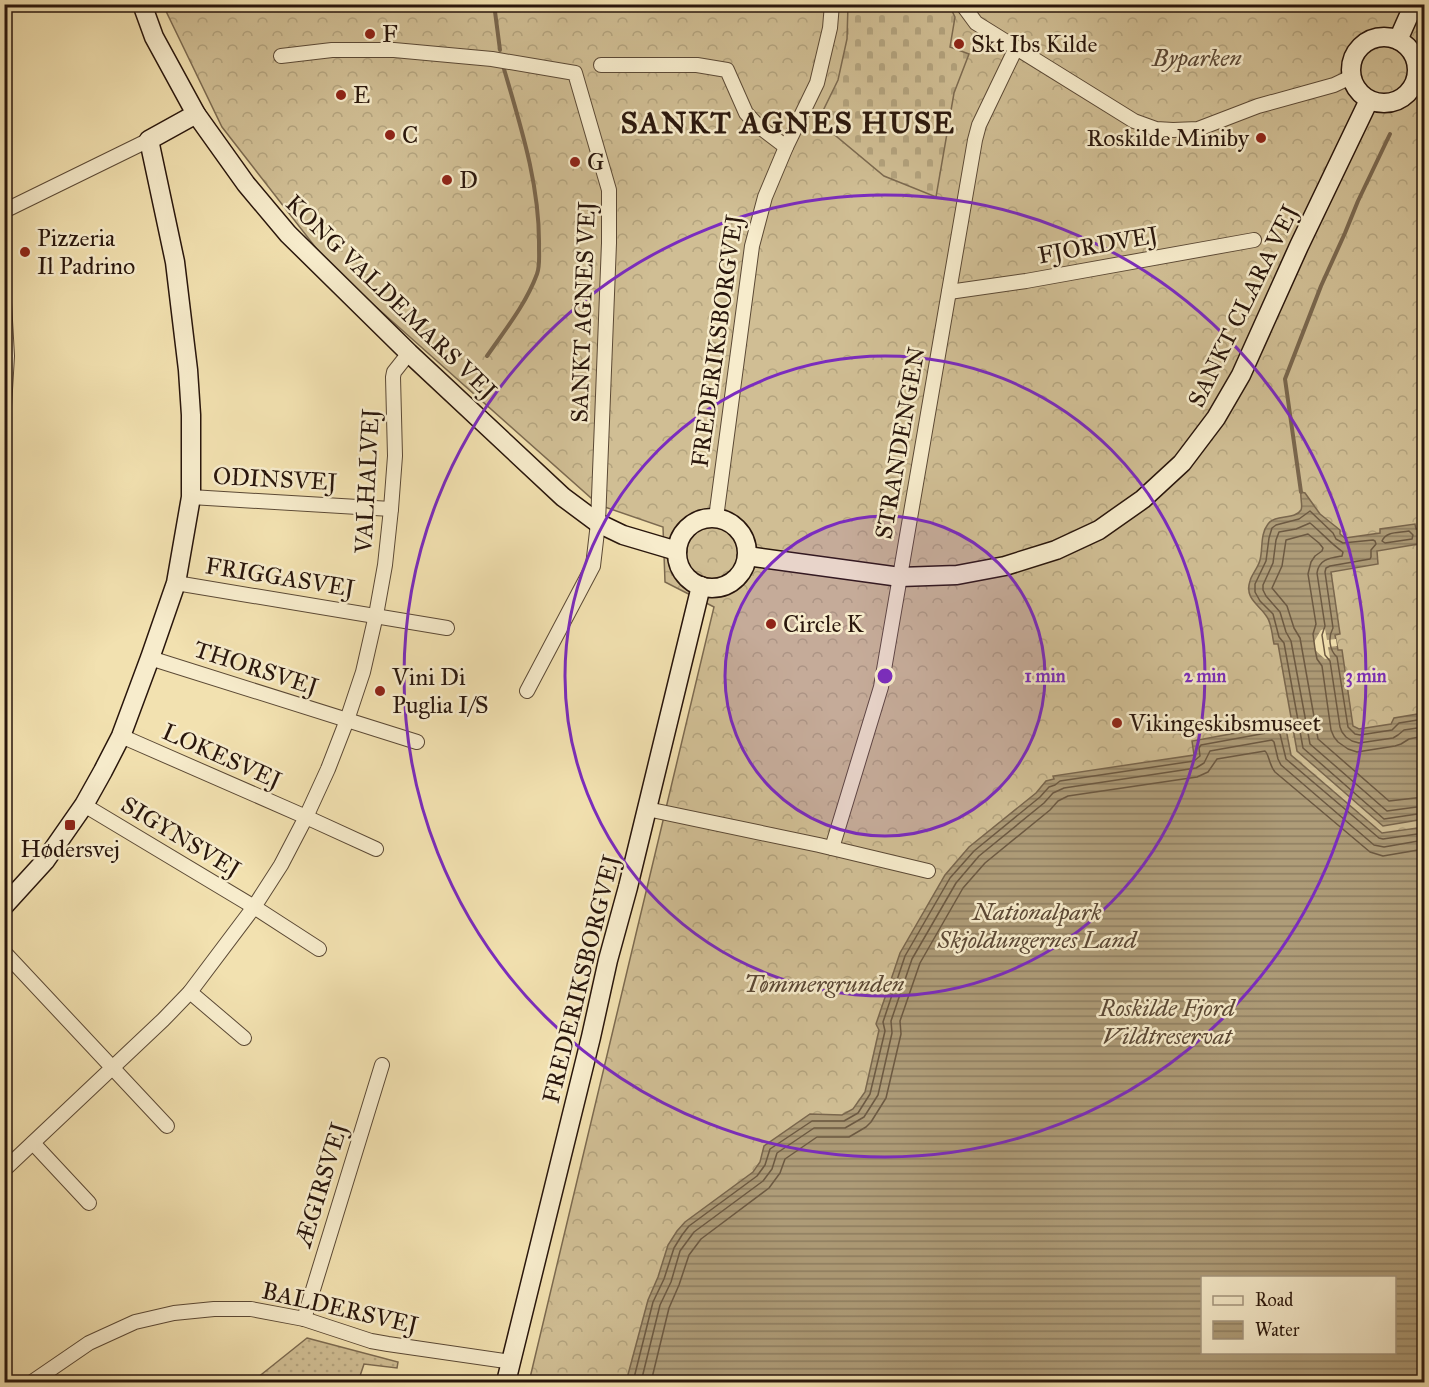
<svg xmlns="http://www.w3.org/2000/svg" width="1429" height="1387" viewBox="0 0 1429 1387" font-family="'IM FELL Great Primer',serif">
	<defs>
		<pattern id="forest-crowns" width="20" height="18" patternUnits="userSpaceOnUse" patternTransform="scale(1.5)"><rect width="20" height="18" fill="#d0be94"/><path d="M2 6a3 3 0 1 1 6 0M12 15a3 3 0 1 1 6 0" fill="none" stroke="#b3a37e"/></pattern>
		<pattern id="cemetery-stones" width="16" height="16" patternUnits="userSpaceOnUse" patternTransform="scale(1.5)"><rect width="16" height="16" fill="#d0be94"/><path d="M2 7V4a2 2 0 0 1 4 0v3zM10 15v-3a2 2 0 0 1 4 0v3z" fill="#b3a37e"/></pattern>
		<pattern id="garden-dots" width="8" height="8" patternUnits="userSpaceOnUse" patternTransform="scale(1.5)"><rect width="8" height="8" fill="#d0be94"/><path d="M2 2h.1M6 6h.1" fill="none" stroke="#b3a37e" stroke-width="1.8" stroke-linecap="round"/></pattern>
		<pattern id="water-rules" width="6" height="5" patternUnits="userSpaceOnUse" patternTransform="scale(1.5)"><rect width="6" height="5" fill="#ae9c78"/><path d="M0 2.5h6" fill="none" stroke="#8e7e61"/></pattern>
	</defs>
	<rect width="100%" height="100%" fill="#f2e1b0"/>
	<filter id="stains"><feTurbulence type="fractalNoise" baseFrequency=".00333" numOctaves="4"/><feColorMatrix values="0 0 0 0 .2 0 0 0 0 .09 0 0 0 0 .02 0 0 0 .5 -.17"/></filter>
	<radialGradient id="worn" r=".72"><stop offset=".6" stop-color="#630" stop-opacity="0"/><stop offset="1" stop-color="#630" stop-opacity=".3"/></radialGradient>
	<path fill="url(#forest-crowns)" stroke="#7c6a50" stroke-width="1.5" fill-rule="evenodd" d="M 163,5 L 1424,5 L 1424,1382 L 529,1382 L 714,607 L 665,582 L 663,527 L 599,505 L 330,266 L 222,127 ZM 1202,1278 L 1394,1278 L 1394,1352 L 1202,1352 Z"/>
	<path fill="url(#cemetery-stones)" stroke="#7c6a50" stroke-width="1.5" d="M 848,5 L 949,5 L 955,17 L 950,47 L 969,54 L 954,93 L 936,197 L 884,176 L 818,121 L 838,80 L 847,39 Z"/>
	<path fill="url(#garden-dots)" stroke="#7c6a50" stroke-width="1.5" d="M 307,1338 L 398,1362 L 397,1368 L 364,1364 L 358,1382 L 252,1382 Z"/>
	<g fill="url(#water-rules)" stroke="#79664d" stroke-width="1.5" fill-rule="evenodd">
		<path d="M 1301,492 L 1305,493 L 1320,514 L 1340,530 L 1340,534 L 1345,538 L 1380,533 L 1380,529 L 1415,524 L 1416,529 L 1424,528 L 1424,543 L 1377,551 L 1378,564 L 1331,572 L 1340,634 L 1335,635 L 1338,650 L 1342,650 L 1353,726 L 1359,729 L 1391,724 L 1394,718 L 1424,713 L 1424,819 L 1383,826 L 1297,751 L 1278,644 L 1274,644 C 1272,636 1272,624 1267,617 C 1260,605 1244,599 1250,581 C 1252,574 1258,568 1260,560 C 1263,549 1260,534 1268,524 C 1275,514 1295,520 1301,510 C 1303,506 1300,498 1301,492 Z"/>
		<path d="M 1285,724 L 1291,755 L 1382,833 L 1424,827 L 1424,1382 L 626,1382 L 648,1300 L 658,1277 L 668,1245 L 677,1231 L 685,1222 L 753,1172 L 760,1162 L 764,1146 L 810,1114 L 842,1115 L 853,1109 L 865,1092 L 879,1030 L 876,1024 L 900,953 L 945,875 L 969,847 L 1036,793 L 1046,781 L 1054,779 L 1053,776 L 1194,755 L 1192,741 ZM 1202,1278 L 1394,1278 L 1394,1352 L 1202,1352 Z"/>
	</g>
	<path fill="#f2e1b0" d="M 1325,629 L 1327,640 L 1336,639 L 1337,646 L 1328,647 L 1330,658 L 1325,659 L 1315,650 L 1314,642 L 1321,630 Z"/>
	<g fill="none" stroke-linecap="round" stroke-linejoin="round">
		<g stroke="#6c5942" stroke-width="1.5">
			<path d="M 1409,531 L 1413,535 L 1412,539 L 1385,543 L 1382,541 C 1386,531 1399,533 1409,531 Z"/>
			<path d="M 1424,719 L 1399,723 L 1392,730 L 1360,735 L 1355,734 L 1348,727 L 1337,657 C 1329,650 1328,637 1333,628 L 1325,572 L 1326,568 L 1330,566 L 1370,559 L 1371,557 L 1371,550 L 1376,544 L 1375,541 L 1373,540 L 1343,543 L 1336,539 L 1333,533 L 1310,511 L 1299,519 L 1276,525 L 1272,528 L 1269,538 L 1266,561 L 1255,584 L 1255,592 L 1260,601 L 1273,614 L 1279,637 L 1284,643 L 1303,748 L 1384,819 L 1424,813"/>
			<path d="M 1424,727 L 1404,730 L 1398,735 L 1393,738 L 1359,743 L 1352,741 L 1346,737 L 1342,732 L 1340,727 L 1330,661 L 1325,655 L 1324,648 L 1322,635 L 1325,626 L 1317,573 C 1319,559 1330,558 1342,556 L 1343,552 C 1331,544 1322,533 1310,523 L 1296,529 L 1279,532 L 1276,540 L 1273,563 L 1263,585 L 1263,590 L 1266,596 L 1280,612 L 1286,632 L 1291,641 L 1310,744 L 1387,811 L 1424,806"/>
			<path d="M 1424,736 L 1409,739 L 1401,744 L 1395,746 L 1357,752 L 1348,749 L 1338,742 L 1334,737 L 1331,730 L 1322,666 L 1317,659 L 1315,649 L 1313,634 L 1316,624 L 1308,574 L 1311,562 L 1315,556 L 1322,551 L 1323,548 L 1319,543 L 1308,534 L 1286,540 L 1282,566 L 1272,588 L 1287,606 L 1294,628 L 1300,638 L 1318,739 L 1389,801 L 1424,797"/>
			<path d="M 633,1382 L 653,1302 L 664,1279 L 674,1248 L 682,1235 L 689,1226 L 757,1176 L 765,1165 L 770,1149 L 812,1121 L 844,1121 L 858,1113 L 870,1094 L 885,1031 L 883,1022 L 905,956 L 950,878 L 974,851 L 1040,797 L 1049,787 L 1055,785 L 1060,781 L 1194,761 L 1200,756 L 1199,748 L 1201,745 L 1278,731 L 1280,734 L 1286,759 L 1379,838 L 1383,839 L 1424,833"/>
			<path d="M 641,1382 L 660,1305 L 671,1282 L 680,1251 L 694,1232 L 763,1181 L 772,1169 L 777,1153 L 814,1128 L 845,1128 L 864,1117 L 878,1095 L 892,1033 L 891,1021 L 912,959 L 956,883 L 979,856 L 1044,803 L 1053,793 L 1064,788 L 1196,768 L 1204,763 L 1210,751 L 1272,740 L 1274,742 L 1278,759 L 1281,765 L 1374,845 L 1384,847 L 1424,840"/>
			<path d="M 651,1382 L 669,1308 L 679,1285 L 689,1255 L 701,1239 L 769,1188 L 780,1173 L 785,1159 L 817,1137 L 849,1137 L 866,1127 L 871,1122 L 886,1098 L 901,1034 L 900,1021 L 920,963 L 963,888 L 985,863 L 1050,810 L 1058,801 L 1068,796 L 1197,777 L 1208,772 L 1217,759 L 1265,751 C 1269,754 1269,765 1275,772 L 1370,852 L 1383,856 L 1424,849"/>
		</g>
		<g stroke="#79664d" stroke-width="4">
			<path d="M 494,4 L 500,50"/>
			<path d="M 487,356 C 505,330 526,304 537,274 C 540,266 539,256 539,247 C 540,186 521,127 504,69"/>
			<path d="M 1301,492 L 1285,379 L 1321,286 L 1345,233 L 1358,201 L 1390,134"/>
		</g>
		<g stroke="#5b4935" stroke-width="16">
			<g id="street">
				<path d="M 962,4 L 976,23 L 1134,121 L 1156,129 L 1173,130 L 1198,129 L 1258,106 L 1334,85 L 1351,77"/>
				<path d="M 281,56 L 332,50 L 394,50 L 492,59 L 575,73 L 609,190 L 609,243 L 598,523 L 593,566 L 527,691"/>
				<path d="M 601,65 L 697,65 L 727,70 L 746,113 L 757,125 L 786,147"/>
				<path d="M 1416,79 L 1424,81"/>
				<path d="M 4,211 L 149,140"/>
				<path d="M 949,292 L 1026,281 L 1254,240"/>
				<path d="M 4,303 L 7,356 L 4,406"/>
				<path d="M 191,497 L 391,509"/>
				<path d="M 716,518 L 752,246 L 765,197 L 786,147 L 817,83 L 830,28 L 832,4"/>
				<path d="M 176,583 L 447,628"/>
				<path d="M 150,658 L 417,742"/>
				<path d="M 121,736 L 306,817 L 376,849"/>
				<path d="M 84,805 L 254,907 L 319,949"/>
				<path d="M 647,809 L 819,845 L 928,871"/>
				<path d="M 832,848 L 881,687 L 975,140 L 979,125 L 1016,48"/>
				<path d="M 4,952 L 167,1126"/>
				<path d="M 190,992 L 244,1038"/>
				<path d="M 33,1143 L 89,1203"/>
				<path d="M 4,1170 L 163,1020 L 190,992 L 254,907 L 281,865 L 306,817 L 328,769 L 347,720 L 363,672 L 376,615 L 385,565 L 391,509 L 395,456 L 393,377 L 394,372 L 409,353"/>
				<path d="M 304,1319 L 382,1065"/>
				<path d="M 32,1382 L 89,1343 L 135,1322 L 174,1313 L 214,1309 L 251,1309 L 304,1319 L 371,1341 L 388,1344 L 512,1362"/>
			</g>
		</g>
		<g stroke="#29160c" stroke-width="21">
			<g id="secondary">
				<path d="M 142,4 L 154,37 L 196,114 L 246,184 L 288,234 L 409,353 L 563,497 L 598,523 L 623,535 L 677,551"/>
				<circle cx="1384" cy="70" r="33"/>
				<path d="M 1398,40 L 1414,4"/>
				<circle cx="712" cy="553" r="35"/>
				<path d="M 747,556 L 900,577 L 957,575 L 1005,566 L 1056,550 L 1099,530 L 1143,499 L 1182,463 L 1216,418 L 1241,375 L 1299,246 L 1369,100"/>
				<path d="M 4,906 L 45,861 L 84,805 L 103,771 L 121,736 L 150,658 L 176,583 L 191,497 L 191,415 L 188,370 L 175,262 L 149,140 L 196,114"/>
				<path d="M 506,1382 L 591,1037 L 608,960 L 628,887 L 701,586"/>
			</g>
		</g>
		<use href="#street" stroke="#f7eccc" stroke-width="14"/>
		<use href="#secondary" stroke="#f7eccc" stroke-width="18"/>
	</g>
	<circle cx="885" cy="676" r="160" fill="#7b2cbf" fill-opacity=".12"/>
	<g fill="none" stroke="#7b2cbf" stroke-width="3">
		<circle cx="885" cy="676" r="160"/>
		<circle cx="885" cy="676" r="320"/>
		<circle cx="885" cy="676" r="481"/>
	</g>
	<g fill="#8f2418" stroke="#f7eccc" stroke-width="2">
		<circle cx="370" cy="34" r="6"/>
		<circle cx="959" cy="44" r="6"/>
		<circle cx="341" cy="95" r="6"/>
		<circle cx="390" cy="135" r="6"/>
		<circle cx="1261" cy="138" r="6"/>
		<circle cx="575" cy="162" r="6"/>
		<circle cx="447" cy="180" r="6"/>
		<circle cx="25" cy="252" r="6"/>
		<circle cx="771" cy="624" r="6"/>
		<circle cx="380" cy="691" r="6"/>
		<circle cx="1117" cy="723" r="6"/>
		<rect x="64" y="819" width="12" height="12" rx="3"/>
	</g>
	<g text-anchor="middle" stroke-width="5" stroke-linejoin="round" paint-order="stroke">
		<g font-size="24" fill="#29160c" stroke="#f7eccc" text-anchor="start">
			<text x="382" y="42">F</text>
			<text x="971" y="52">Skt Ibs Kilde</text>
			<text x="353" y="103">E</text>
			<text x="402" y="143">C</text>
			<text x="1249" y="146" text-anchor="end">Roskilde Miniby</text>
			<text x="587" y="170">G</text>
			<text x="459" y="188">D</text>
			<text x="37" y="246">Pizzeria<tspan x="37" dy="28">Il Padrino</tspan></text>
			<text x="783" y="632">Circle K</text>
			<text x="392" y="685">Vini Di<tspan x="392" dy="28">Puglia I/S</tspan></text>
			<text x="1129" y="731">Vikingeskibsmuseet</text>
			<text x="70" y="857" text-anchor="middle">Hødersvej</text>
		</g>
		<g font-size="24" font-style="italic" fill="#5b4835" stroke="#f7eccc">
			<text x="1197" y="66">Byparken</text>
			<text x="1037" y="920">Nationalpark<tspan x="1037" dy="28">Skjoldungernes Land</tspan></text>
			<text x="824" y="992">Tømmergrunden</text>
			<text x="1167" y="1016">Roskilde Fjord<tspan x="1167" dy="28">Vildtreservat</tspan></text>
		</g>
		<g font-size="24" fill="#29160c" stroke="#f7eccc">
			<text transform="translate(1098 245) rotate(-10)" y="8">FJORDVEJ</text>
			<text transform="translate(391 297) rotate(44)" y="8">KONG VALDEMARS VEJ</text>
			<text transform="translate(1243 306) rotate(-64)" y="8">SANKT CLARA VEJ</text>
			<text transform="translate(583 312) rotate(-88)" y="8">SANKT AGNES VEJ</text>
			<text transform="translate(717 341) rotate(-82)" y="8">FREDERIKSBORGVEJ</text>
			<text transform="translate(900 443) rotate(-80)" y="8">STRANDENGEN</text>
			<text transform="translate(275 479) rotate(3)" y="8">ODINSVEJ</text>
			<text transform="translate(367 481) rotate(-87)" y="8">VALHALVEJ</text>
			<text transform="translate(280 577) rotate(9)" y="8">FRIGGASVEJ</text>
			<text transform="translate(256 668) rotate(18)" y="8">THORSVEJ</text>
			<text transform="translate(222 756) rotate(24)" y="8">LOKESVEJ</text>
			<text transform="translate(181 837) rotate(31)" y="8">SIGYNSVEJ</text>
			<text transform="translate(581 979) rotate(-76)" y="8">FREDERIKSBORGVEJ</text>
			<text transform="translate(321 1185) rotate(-73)" y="8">ÆGIRSVEJ</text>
			<text transform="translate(340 1308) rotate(13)" y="8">BALDERSVEJ</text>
		</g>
		<g font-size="30" font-weight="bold" letter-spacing="1.5" fill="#29160c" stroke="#f7eccc">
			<text x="788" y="133">SANKT AGNES HUSE</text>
		</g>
	</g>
	<circle cx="885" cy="676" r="9" fill="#7b2cbf" stroke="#f7eccc" stroke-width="3"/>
	<g font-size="18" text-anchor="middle" font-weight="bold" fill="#7b2cbf" stroke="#f7eccc" stroke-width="5" stroke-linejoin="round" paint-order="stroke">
		<text x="1045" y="682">1 min</text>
		<text x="1205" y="682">2 min</text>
		<text x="1366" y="682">3 min</text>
	</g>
	<rect width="1429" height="1387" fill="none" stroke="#f2e1b0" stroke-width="24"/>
	<rect x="6" y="6" width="1417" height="1375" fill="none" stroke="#29160c" stroke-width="3"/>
	<rect x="12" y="12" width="1405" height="1363" fill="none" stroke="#29160c" stroke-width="1.5"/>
	<rect x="1201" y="1276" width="195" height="78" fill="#f7eccc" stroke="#a5967f" stroke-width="1.5"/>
	<rect x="1213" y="1296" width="30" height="9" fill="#f7eccc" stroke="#a5967f" stroke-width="1.5"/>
	<text x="1255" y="1306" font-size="18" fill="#29160c">Road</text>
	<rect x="1213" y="1321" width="30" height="18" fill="url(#water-rules)" stroke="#a5967f" stroke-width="1.5"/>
	<text x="1255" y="1336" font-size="18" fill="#29160c">Water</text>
	<rect width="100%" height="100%" filter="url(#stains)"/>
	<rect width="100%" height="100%" fill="url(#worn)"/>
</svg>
